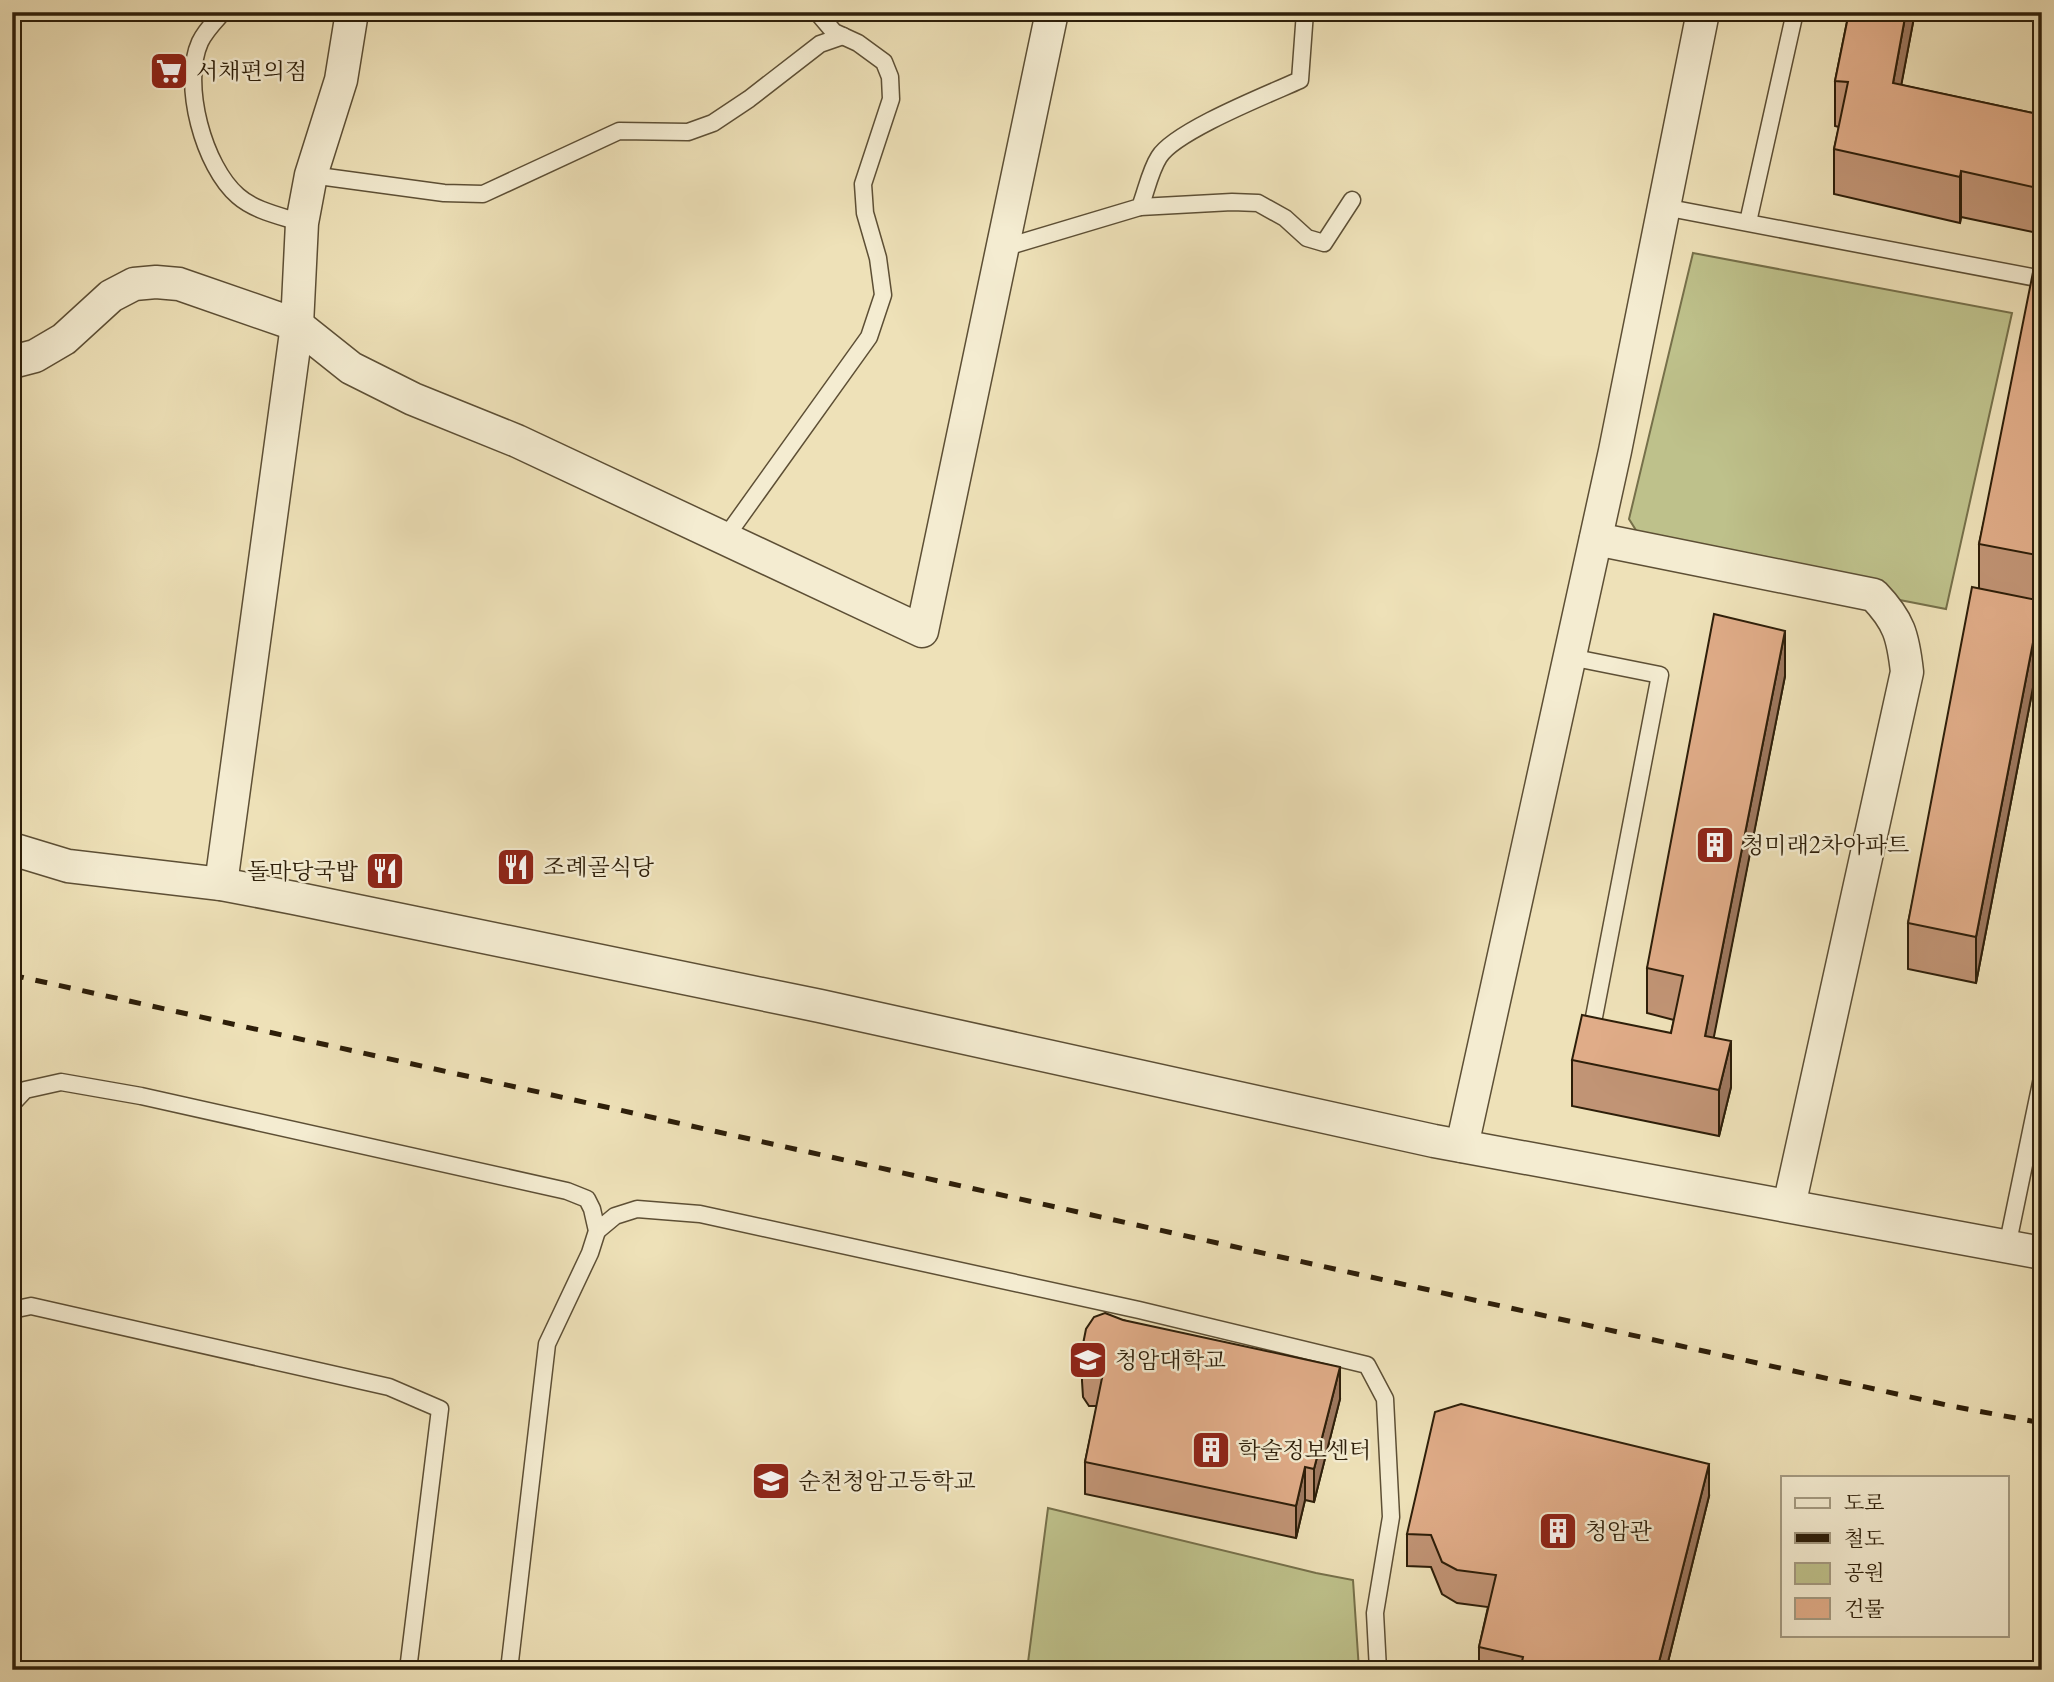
<svg xmlns="http://www.w3.org/2000/svg" width="2054" height="1682" viewBox="0 0 2054 1682" font-family="Cardo,'Noto Serif KR',serif">
	<rect width="100%" height="100%" fill="#eee1b8"/>
	<filter id="stains"><feTurbulence type="fractalNoise" baseFrequency=".00286" numOctaves="4"/><feColorMatrix values="0 0 0 0 .2 0 0 0 0 .09 0 0 0 0 .02 0 0 0 .5 -.17"/></filter>
	<radialGradient id="worn" r=".72"><stop offset=".6" stop-color="#630" stop-opacity="0"/><stop offset="1" stop-color="#630" stop-opacity=".3"/></radialGradient>
	<g fill="#bec18b" stroke="#76704a" stroke-width="2">
		<path d="M 1693,253 L 2012,313 L 1946,609 L 1649,551 L 1629,519 Z"/>
		<path d="M 1048,1508 L 1316,1573 L 1353,1580 L 1359,1670 L 1027,1670 Z"/>
	</g>
	<g fill="none" stroke-linecap="round" stroke-linejoin="round">
		<g stroke="#5d4f35" stroke-width="19">
			<g id="service">
				<path d="M 223,12 C 215,21 205,31 200,42 C 181,84 204,167 238,196 C 255,211 281,216 302,223"/>
				<path d="M 311,175 L 444,193 L 483,194 L 619,131 L 688,132 L 713,123 L 749,99 L 820,44 L 843,36"/>
				<path d="M 1140,207 L 1232,202 L 1258,203 L 1285,218 L 1307,238 L 1324,243 L 1352,200"/>
				<path d="M 1664,207 L 2042,279"/>
				<path d="M 1748,222 L 1795,12"/>
				<path d="M 1003,248 L 1140,207 C 1146,192 1150,171 1159,157 C 1175,131 1269,94 1300,80 L 1305,12"/>
				<path d="M 725,538 L 869,337 L 883,295 L 878,258 L 865,213 L 863,184 L 891,99 L 890,77 L 884,62 L 858,43 L 834,32 L 817,12"/>
				<path d="M 1570,657 L 1660,675 L 1594,1017"/>
				<path d="M 12,1104 L 25,1090 L 61,1082 L 141,1096 L 567,1191 L 587,1199 L 592,1209 L 597,1231 L 590,1253 L 547,1344 L 509,1670"/>
				<path d="M 597,1231 L 615,1216 L 637,1209 L 700,1214 L 1139,1310 L 1367,1365 L 1385,1399 L 1391,1517 L 1375,1613 L 1378,1670"/>
				<path d="M 2007,1247 L 2042,1078"/>
				<path d="M 12,1310 L 31,1306 L 389,1387 L 440,1409 L 408,1670"/>
			</g>
		</g>
		<g stroke="#5d4f35" stroke-width="35">
			<g id="minor">
				<path d="M 12,362 L 35,356 L 64,339 L 111,296 L 134,284 L 156,282 L 179,284 L 297,325 L 302,223 L 311,175 L 341,80 L 352,12"/>
				<path d="M 1596,539 L 1874,595 C 1899,621 1903,636 1907,672 L 1789,1206"/>
				<path d="M 12,849 L 68,866 L 221,884 L 294,898 L 820,1006 L 1434,1141 L 2042,1253"/>
				<path d="M 221,884 L 297,325 L 351,368 L 413,399 L 517,441 L 922,631 L 1052,12"/>
				<path d="M 1462,1146 L 1615,451 L 1703,12"/>
			</g>
		</g>
		<use href="#service" stroke="#f4ecd1" stroke-width="16"/>
		<use href="#minor" stroke="#f4ecd1" stroke-width="32"/>
		<path stroke="#2d1e09" stroke-width="5" stroke-dasharray="12 12" stroke-linecap="butt" d="M 12,975 L 1951,1406 L 2042,1423"/>
	</g>
	<g fill="#c19475" stroke="#2d1e09" stroke-width="2">
		<path d="M 1849,12 L 1915,12 L 1901,85 L 2042,115 L 2042,234 L 1961,217 L 1960,223 L 1834,194 L 1834,149 L 1839,127 L 1835,126 L 1835,81 Z"/>
		<path d="M 2042,258 L 2041,646 L 1976,983 L 1908,969 L 1908,923 L 1979,588 L 1979,544 Z"/>
		<path d="M 1785,676 L 1713,1038 L 1731,1087 L 1719,1136 L 1572,1106 L 1572,1060 L 1671,1033 L 1674,1020 L 1647,1013 L 1647,968 Z"/>
		<path d="M 1123,1320 L 1340,1399 L 1314,1502 L 1305,1500 L 1296,1538 L 1085,1494 L 1085,1462 L 1097,1406 L 1089,1406 L 1083,1397 L 1082,1381 L 1082,1349 Z"/>
		<path d="M 1709,1496 L 1666,1670 L 1479,1670 L 1479,1647 L 1488,1607 L 1457,1603 L 1442,1594 L 1431,1567 L 1407,1566 L 1407,1534 Z"/>
	</g>
	<g fill="#9d785f" stroke="#2d1e09" stroke-width="2">
		<path d="M 1906,12 L 1915,12 L 1893,129 L 1893,83 Z"/>
		<path d="M 1961,171 L 1961,217 L 1960,223 L 1960,177 Z"/>
		<path d="M 2041,601 L 2041,646 L 1976,983 L 1976,937 Z"/>
		<path d="M 1785,631 L 1785,676 L 1705,1082 L 1705,1036 Z"/>
		<path d="M 1731,1041 L 1731,1087 L 1719,1136 L 1719,1090 Z"/>
		<path d="M 1340,1367 L 1340,1399 L 1314,1502 L 1314,1469 Z"/>
		<path d="M 1709,1464 L 1709,1496 L 1666,1670 L 1657,1670 Z"/>
		<path d="M 1305,1467 L 1305,1500 L 1296,1538 L 1296,1506 Z"/>
	</g>
	<g fill="#e0ac88" stroke="#2d1e09" stroke-width="2">
		<path d="M 1849,12 L 1906,12 L 1893,83 L 2042,115 L 2042,189 L 1961,171 L 1960,177 L 1834,149 L 1848,82 L 1835,81 Z"/>
		<path d="M 2036,257 L 2042,258 L 2042,556 L 1979,544 Z"/>
		<path d="M 1972,587 L 2041,601 L 1976,937 L 1908,923 Z"/>
		<path d="M 1714,614 L 1785,631 L 1705,1036 L 1731,1041 L 1719,1090 L 1572,1060 L 1582,1015 L 1671,1033 L 1683,976 L 1647,968 Z"/>
		<path d="M 1105,1313 L 1123,1320 L 1340,1367 L 1314,1469 L 1305,1467 L 1296,1506 L 1085,1462 L 1103,1373 L 1089,1374 L 1083,1364 L 1082,1349 L 1086,1329 L 1094,1317 Z"/>
		<path d="M 1461,1404 L 1709,1464 L 1657,1670 L 1520,1670 L 1523,1657 L 1479,1647 L 1496,1575 L 1457,1570 L 1442,1562 L 1431,1535 L 1407,1534 L 1435,1412 Z"/>
	</g>
	<defs>
		<g id="supermarket-square" transform="scale(2.0125)"><rect x="-9" y="-9" width="18" height="18" rx="4" fill="#8f2418" stroke="#f4ecd1"/><path d="M-6-5.5h2.5l.6 2H6L4.5 2H-2.5L-4.4-4H-6ZM-1.5 3.2a1.3 1.3 0 1 0 .1 0ZM3 3.2a1.3 1.3 0 1 0 .1 0Z" fill="#fff"/></g>
		<g id="building-square" transform="scale(2.0125)"><rect x="-9" y="-9" width="18" height="18" rx="4" fill="#8f2418" stroke="#f4ecd1"/><path d="M-4-6H4V6H1V3H-1V6H-4ZM-2.5-4.3h1.7v1.8h-1.7ZM.8-4.3h1.7v1.8H.8ZM-2.5-1h1.7V.8h-1.7ZM.8-1h1.7V.8H.8Z" fill="#fff"/></g>
		<g id="restaurant-square" transform="scale(2.0125)"><rect x="-9" y="-9" width="18" height="18" rx="4" fill="#8f2418" stroke="#f4ecd1"/><path d="M-5-6h1v4h1v-4h1v4h1v-4h1v5L-1.5 .5V6h-2V.5L-5-1ZM5-6V6H3V1.5H1.5Q1.5-4 5-6Z" fill="#fff"/></g>
		<g id="university-square" transform="scale(2.0125)"><rect x="-9" y="-9" width="18" height="18" rx="4" fill="#8f2418" stroke="#f4ecd1"/><path d="M0-5L7-2L0 1L-7-2ZM-4 1L0 2.5L4 1V4Q0 6-4 4Z" fill="#fff"/></g>
		<g id="school-square" transform="scale(2.0125)"><rect x="-9" y="-9" width="18" height="18" rx="4" fill="#8f2418" stroke="#f4ecd1"/><path d="M0-5L7-2L0 1L-7-2ZM-4 1L0 2.5L4 1V4Q0 6-4 4Z" fill="#fff"/></g>
	</defs>
	<g fill-rule="evenodd">
		<use href="#supermarket-square" x="169" y="71"/>
		<use href="#building-square" x="1715" y="845"/>
		<use href="#restaurant-square" x="516" y="867"/>
		<use href="#restaurant-square" x="385" y="871"/>
		<use href="#university-square" x="1088" y="1360"/>
		<use href="#building-square" x="1211" y="1450"/>
		<use href="#school-square" x="771" y="1481"/>
		<use href="#building-square" x="1558" y="1531"/>
	</g>
	<g text-anchor="middle" stroke-width="5" stroke-linejoin="round" paint-order="stroke">
		<g font-size="23" fill="#2d1e09" stroke="#f4ecd1" text-anchor="start">
			<text x="196" y="79">서채편의점</text>
			<text x="1742" y="853">청미래2차아파트</text>
			<text x="543" y="875">조례골식당</text>
			<text x="358" y="879" text-anchor="end">돌마당국밥</text>
			<text x="1115" y="1368">청암대학교</text>
			<text x="1238" y="1458">학술정보센터</text>
			<text x="798" y="1489">순천청암고등학교</text>
			<text x="1585" y="1539">청암관</text>
		</g>
	</g>
	<rect width="2054" height="1682" fill="none" stroke="#eee1b8" stroke-width="42"/>
	<rect x="14" y="14" width="2026" height="1654" fill="none" stroke="#2d1e09" stroke-width="3.5"/>
	<rect x="21" y="21" width="2012" height="1640" fill="none" stroke="#2d1e09" stroke-width="2"/>
	<rect x="1781" y="1476" width="228" height="161" fill="#f4ecd1" stroke="#a49a81" stroke-width="2"/>
	<rect x="1795" y="1498" width="35" height="10" fill="#f4ecd1" stroke="#a49a81" stroke-width="2"/>
	<text x="1844" y="1510" font-size="21" fill="#2d1e09">도로</text>
	<rect x="1795" y="1533" width="35" height="10" fill="#2d1e09" stroke="#a49a81" stroke-width="2"/>
	<text x="1844" y="1546" font-size="21" fill="#2d1e09">철도</text>
	<rect x="1795" y="1563" width="35" height="21" fill="#bec18b" stroke="#a49a81" stroke-width="2"/>
	<text x="1844" y="1580" font-size="21" fill="#2d1e09">공원</text>
	<rect x="1795" y="1598" width="35" height="21" fill="#e0ac88" stroke="#a49a81" stroke-width="2"/>
	<text x="1844" y="1616" font-size="21" fill="#2d1e09">건물</text>
	<rect width="100%" height="100%" filter="url(#stains)"/>
	<rect width="100%" height="100%" fill="url(#worn)"/>
</svg>
